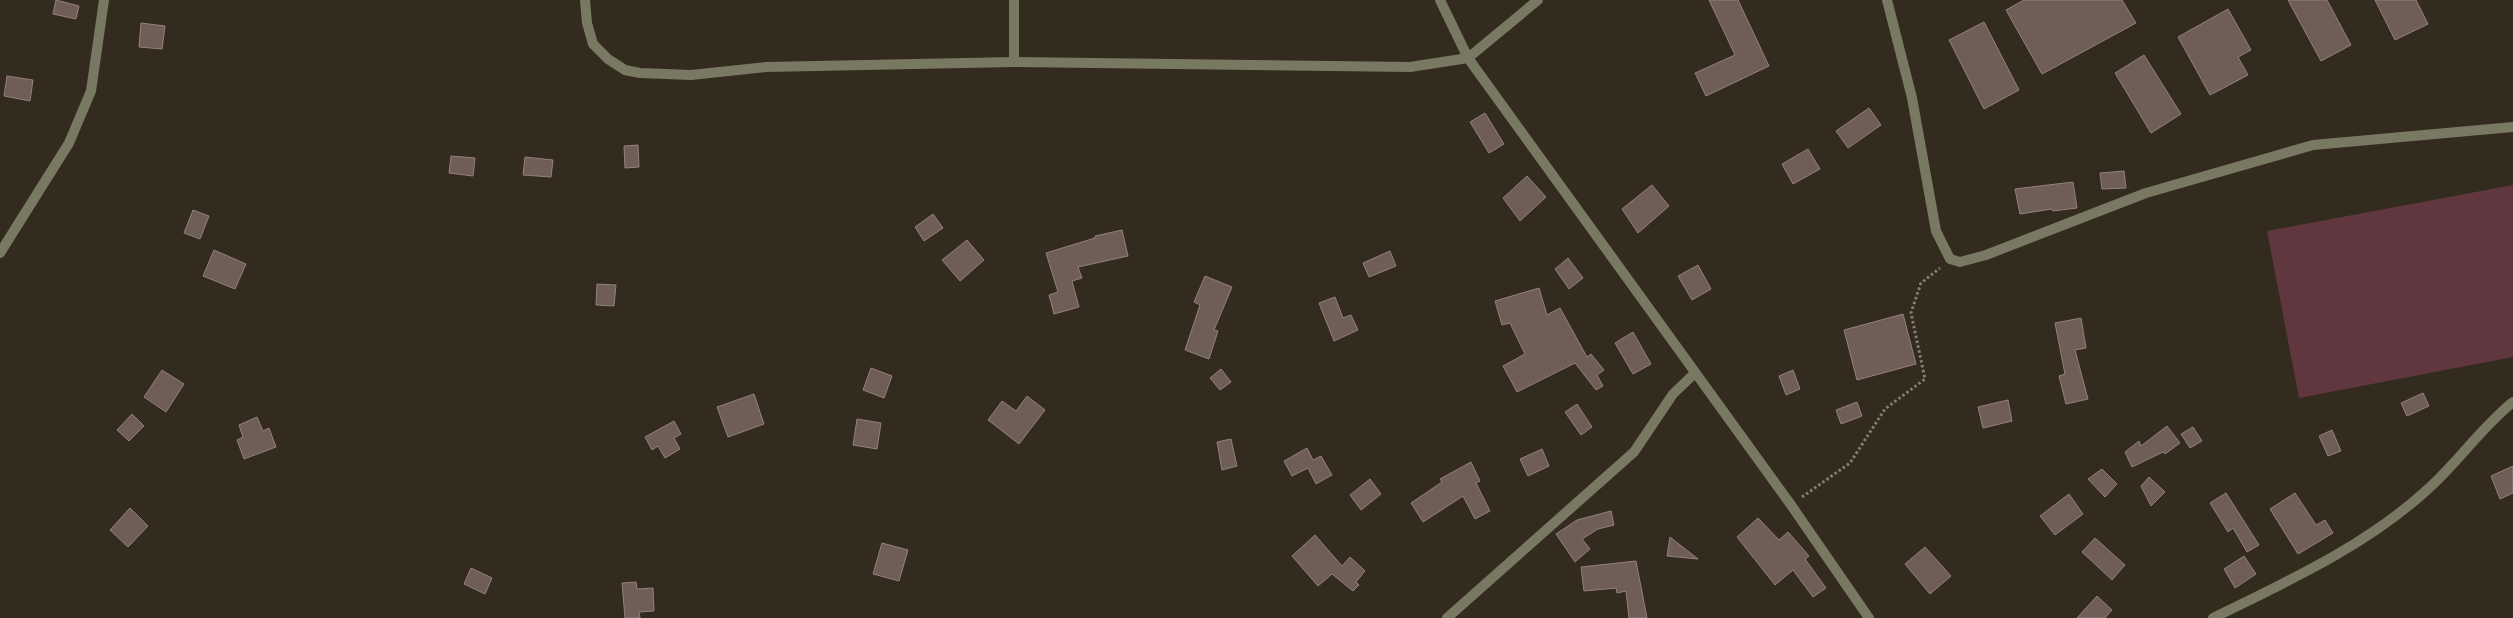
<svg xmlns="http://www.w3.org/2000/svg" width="2513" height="618" viewBox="0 0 2513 618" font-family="'IBM Plex Sans',sans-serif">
	<rect width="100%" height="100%" fill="#342b1f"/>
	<path fill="#61373f" d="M 2513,185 L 2513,357 L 2299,398 L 2267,231 Z"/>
	<g fill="#6f5d57" stroke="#94817b">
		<path d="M 56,0 L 79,6 L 76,19 L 53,14 Z"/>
		<path d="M 1709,0 L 1738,0 L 1769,66 L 1706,96 L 1695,73 L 1735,55 Z"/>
		<path d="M 2024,0 L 2122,0 L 2136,23 L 2042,74 L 2006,10 Z"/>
		<path d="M 2288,0 L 2327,0 L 2351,45 L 2321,61 Z"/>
		<path d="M 2375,0 L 2416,0 L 2428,24 L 2395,40 Z"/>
		<path d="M 2228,9 L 2251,50 L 2238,57 L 2248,75 L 2210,95 L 2178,37 Z"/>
		<path d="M 1984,22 L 2019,90 L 1984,109 L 1949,40 Z"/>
		<path d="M 141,23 L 165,26 L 162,49 L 139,47 Z"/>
		<path d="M 2144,55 L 2181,114 L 2151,133 L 2115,73 Z"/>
		<path d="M 7,76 L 33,80 L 30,101 L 4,96 Z"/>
		<path d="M 1869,108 L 1881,125 L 1848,148 L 1836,131 Z"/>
		<path d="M 1485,113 L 1504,144 L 1489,153 L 1470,122 Z"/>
		<path d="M 638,145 L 639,167 L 625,168 L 624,146 Z"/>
		<path d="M 1808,149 L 1820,169 L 1793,184 L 1782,164 Z"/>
		<path d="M 451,156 L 475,158 L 473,176 L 449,173 Z"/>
		<path d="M 525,157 L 553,160 L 551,177 L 523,175 Z"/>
		<path d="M 2124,171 L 2126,188 L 2102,189 L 2100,173 Z"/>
		<path d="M 1527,176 L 1546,197 L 1520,221 L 1503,198 Z"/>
		<path d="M 2073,182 L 2077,208 L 2053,211 L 2052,209 L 2020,214 L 2015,189 Z"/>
		<path d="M 1652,185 L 1669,206 L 1638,233 L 1622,209 Z"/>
		<path d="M 193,210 L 209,216 L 200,239 L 184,233 Z"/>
		<path d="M 933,214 L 943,228 L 924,241 L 915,227 Z"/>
		<path d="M 1122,230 L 1128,256 L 1078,267 L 1082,278 L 1072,281 L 1079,307 L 1054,314 L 1049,295 L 1058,292 L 1046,253 L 1095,238 L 1095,236 Z"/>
		<path d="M 967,240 L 984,260 L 960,281 L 942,260 Z"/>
		<path d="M 214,250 L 246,264 L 235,289 L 203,276 Z"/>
		<path d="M 1390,251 L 1396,266 L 1369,277 L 1363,263 Z"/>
		<path d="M 1568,258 L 1583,278 L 1569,289 L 1555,269 Z"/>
		<path d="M 1698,265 L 1711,289 L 1692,300 L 1678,276 Z"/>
		<path d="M 1205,276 L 1232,287 L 1214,330 L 1218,331 L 1209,359 L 1185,350 L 1200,305 L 1194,302 Z"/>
		<path d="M 597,284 L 616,285 L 614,306 L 596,305 Z"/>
		<path d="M 1539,288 L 1547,315 L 1560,308 L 1587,357 L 1591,354 L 1604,370 L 1597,375 L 1603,386 L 1596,390 L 1575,363 L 1517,392 L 1503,366 L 1525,354 L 1510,323 L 1502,325 L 1495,301 Z"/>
		<path d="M 1335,297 L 1343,318 L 1351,315 L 1358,330 L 1334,341 L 1319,303 Z"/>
		<path d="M 1903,314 L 1916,364 L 1857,380 L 1844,330 Z"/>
		<path d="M 2081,318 L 2086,348 L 2075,350 L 2088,399 L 2066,404 L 2059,376 L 2065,374 L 2055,323 Z"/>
		<path d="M 1633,332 L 1651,364 L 1633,374 L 1615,343 Z"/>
		<path d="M 871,368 L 892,376 L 884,398 L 863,390 Z"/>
		<path d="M 1221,369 L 1231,382 L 1220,390 L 1210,378 Z"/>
		<path d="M 162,370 L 184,384 L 166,412 L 144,397 Z"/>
		<path d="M 1793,370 L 1800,389 L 1786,395 L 1779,376 Z"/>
		<path d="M 2423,393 L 2429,406 L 2407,416 L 2401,403 Z"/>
		<path d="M 754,394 L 764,424 L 728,437 L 717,407 Z"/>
		<path d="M 1027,396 L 1045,410 L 1019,444 L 988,420 L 1002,401 L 1016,411 Z"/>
		<path d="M 2008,400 L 2012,421 L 1983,428 L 1978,407 Z"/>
		<path d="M 1857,402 L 1862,416 L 1841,424 L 1836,410 Z"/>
		<path d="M 1577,404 L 1592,427 L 1581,435 L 1565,412 Z"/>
		<path d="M 132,414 L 144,426 L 129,441 L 117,430 Z"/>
		<path d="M 257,417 L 263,431 L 269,428 L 276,447 L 244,459 L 237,440 L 243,437 L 239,425 Z"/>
		<path d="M 857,419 L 881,423 L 877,449 L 853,445 Z"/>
		<path d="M 674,421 L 681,434 L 674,438 L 680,449 L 665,458 L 658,446 L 652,450 L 645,437 Z"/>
		<path d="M 2167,426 L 2180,443 L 2165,454 L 2163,452 L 2132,467 L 2125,452 L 2139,441 L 2141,446 Z"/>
		<path d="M 2193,427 L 2202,441 L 2190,448 L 2181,434 Z"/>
		<path d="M 2332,430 L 2341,451 L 2328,456 L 2319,436 Z"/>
		<path d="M 1231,439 L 1237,466 L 1222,470 L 1217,442 Z"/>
		<path d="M 1307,448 L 1313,460 L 1321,456 L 1332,475 L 1316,484 L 1308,468 L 1292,476 L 1284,461 Z"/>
		<path d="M 1542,449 L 1549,466 L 1528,476 L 1520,459 Z"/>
		<path d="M 1471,462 L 1480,481 L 1476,483 L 1490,511 L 1475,519 L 1463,496 L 1423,522 L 1411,503 L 1442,482 L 1440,479 Z"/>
		<path d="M 2513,466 L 2513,493 L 2500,499 L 2491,476 Z"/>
		<path d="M 2102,469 L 2117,484 L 2105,497 L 2088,479 Z"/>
		<path d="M 2149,477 L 2165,492 L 2151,506 L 2141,486 Z"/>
		<path d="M 1370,479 L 1381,494 L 1361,510 L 1350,495 Z"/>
		<path d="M 2226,493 L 2259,545 L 2247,552 L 2233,528 L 2228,532 L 2210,503 Z"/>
		<path d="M 2295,493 L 2316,525 L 2325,520 L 2333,533 L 2298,554 L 2270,509 Z"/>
		<path d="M 2069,494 L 2083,514 L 2055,535 L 2040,516 Z"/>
		<path d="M 130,508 L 148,526 L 128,547 L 110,530 Z"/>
		<path d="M 1611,511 L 1614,525 L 1598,529 L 1582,539 L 1590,549 L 1575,562 L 1556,534 L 1577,520 Z"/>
		<path d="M 1758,518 L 1779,540 L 1788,532 L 1809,556 L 1805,559 L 1826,588 L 1813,597 L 1793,570 L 1775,585 L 1737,537 Z"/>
		<path d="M 1315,535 L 1342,566 L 1350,557 L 1365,571 L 1356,582 L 1359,585 L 1353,591 L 1332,574 L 1318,586 L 1292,556 Z"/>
		<path d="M 1670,537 L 1698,559 L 1667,556 Z"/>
		<path d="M 2095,538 L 2125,565 L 2112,580 L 2082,552 Z"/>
		<path d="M 882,543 L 908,550 L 899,581 L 873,574 Z"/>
		<path d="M 1925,547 L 1951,576 L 1930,594 L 1905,564 Z"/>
		<path d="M 2244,556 L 2256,574 L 2235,588 L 2224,569 Z"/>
		<path d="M 1636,561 L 1647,618 L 1629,618 L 1626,591 L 1617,593 L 1616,588 L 1584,591 L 1581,567 Z"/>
		<path d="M 471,568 L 492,578 L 485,594 L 464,584 Z"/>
		<path d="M 636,582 L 637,589 L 653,588 L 654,611 L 639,612 L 640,618 L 625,618 L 622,583 Z"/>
		<path d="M 2097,596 L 2112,610 L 2105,618 L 2077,618 Z"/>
	</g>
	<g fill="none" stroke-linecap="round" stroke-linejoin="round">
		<path stroke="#857d73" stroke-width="3" stroke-dasharray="2.5 2.5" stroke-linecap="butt" d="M 1802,497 L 1850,463 L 1885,409 L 1925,379 L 1911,313 L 1921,283 L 1940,268"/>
		<g stroke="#787863" stroke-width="10">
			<path d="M 585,0 L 587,23 L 593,44 L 608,59 L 625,70 L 640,73 L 691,75 L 766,67 L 1014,62 L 1410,67 L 1468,58 L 1538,0"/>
			<path d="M 1440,0 L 1468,58 L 1791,505 L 1869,618"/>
			<path d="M 1887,0 L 1912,98 L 1936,231 L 1950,259 L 1960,262 L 1986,255 L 2146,193 L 2313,145 L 2513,127"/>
			<path d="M 1014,62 L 1014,0"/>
			<path d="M 0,253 L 69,143 L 91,91 L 104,0"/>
			<path d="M 1447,618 L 1634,452 L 1673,394 L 1695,373"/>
			<path d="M 2213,618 C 2288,581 2366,546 2428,489 C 2458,462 2481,428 2513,402"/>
		</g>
	</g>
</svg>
